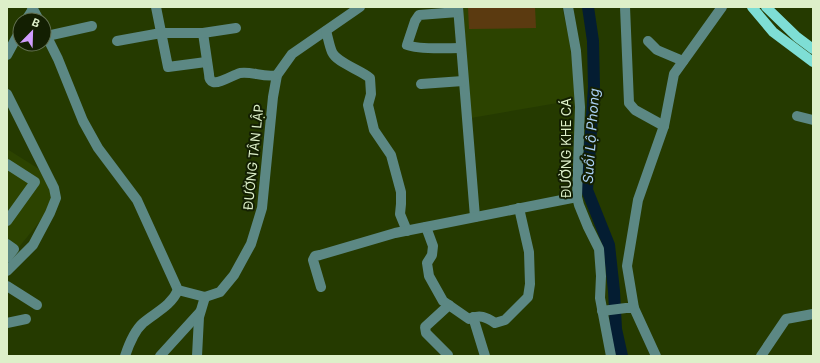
<svg xmlns="http://www.w3.org/2000/svg" width="820" height="363" viewBox="0 0 820 363" font-family="Inter,sans-serif">
	<rect width="100%" height="100%" fill="#253a00"/>
	<g fill="#2c4300">
		<path d="M 463,7 L 562,7 L 569,39 L 574,79 L 575,100 L 471,118 Z"/>
		<path d="M 7,149 L 58,181 L 44,216 L 7,262 Z"/>
	</g>
	<path fill="#5b3a10" d="M 468,7 L 535,7 L 536,28 L 469,29 Z"/>
	<g fill="none" stroke-linecap="round" stroke-linejoin="round">
		<path stroke="#041d32" stroke-width="12" d="M 588,7 L 593,41 L 594,87 L 587,190 L 609,245 L 614,291 L 616,329 L 622,356"/>
		<g stroke="#5c8884" stroke-width="10">
			<path d="M 32,7 L 39,20"/>
			<path d="M 156,7 L 168,67 L 206,62"/>
			<path d="M 458,7 L 475,217"/>
			<path d="M 568,7 L 576,51 L 580,107 L 577,197 L 579,205 L 588,227 L 599,249 L 601,276 L 600,298 L 611,356"/>
			<path d="M 625,7 L 629,103 L 635,110 L 664,126"/>
			<path d="M 458,12 L 419,15 L 415,21 L 407,45 C 419,50 447,48 460,48"/>
			<path d="M 26,20 L 33,9"/>
			<path d="M 44,31 L 58,59 L 83,121 L 98,148 L 137,200 L 178,290 L 205,297 L 220,292 L 234,275 L 251,244 L 262,208 L 273,97 L 277,75 L 292,54 L 360,7"/>
			<path d="M 326,31 C 328,37 329,45 332,52 C 337,63 359,69 370,78 L 371,94 L 368,105 L 374,130 L 391,155 L 401,192 L 401,204 L 400,214 L 407,231"/>
			<path d="M 203,33 L 209,74 C 209,77 210,81 213,82 C 219,84 233,75 240,73 C 252,71 264,78 277,75"/>
			<path d="M 47,36 L 92,26"/>
			<path d="M 117,41 L 161,33 L 203,33 L 236,28"/>
			<path d="M 648,41 L 657,50 L 683,61"/>
			<path d="M 7,55 L 20,31"/>
			<path d="M 421,84 L 463,81"/>
			<path d="M 7,94 L 54,188 L 56,198 L 50,213 L 33,245 L 7,271"/>
			<path d="M 797,116 L 813,120"/>
			<path d="M 7,164 L 35,182 L 7,221"/>
			<path d="M 426,227 L 433,246 L 432,255 L 427,263 L 429,276 L 443,301 L 469,319 C 480,314 486,317 495,323 L 505,320 L 528,297 L 530,284 L 529,252 L 519,208"/>
			<path d="M 7,244 L 14,249 L 7,258"/>
			<path d="M 7,286 L 37,305"/>
			<path d="M 321,287 L 313,260 L 315,256 L 320,255 L 395,233 L 577,197"/>
			<path d="M 602,311 L 626,308 L 634,308"/>
			<path d="M 473,317 L 485,356"/>
			<path d="M 7,323 L 26,319"/>
			<path d="M 448,355 L 426,333 L 425,327 L 449,305"/>
			<path d="M 125,356 C 129,344 134,331 143,323 C 156,312 171,306 178,290"/>
			<path d="M 160,356 L 200,312"/>
			<path d="M 197,356 L 199,317 L 205,297"/>
			<path d="M 656,356 L 634,308 L 627,266 L 638,200 L 664,126 L 674,74 L 722,7"/>
			<path d="M 761,356 L 786,319 L 813,314"/>
		</g>
		<g stroke="#7eded5" stroke-width="10">
			<path d="M 752,7 L 773,32 L 813,62"/>
			<path d="M 766,7 L 797,37 L 813,49"/>
		</g>
	</g>
	<g text-anchor="middle" stroke-width="4" stroke-linejoin="round" paint-order="stroke">
		<g font-size="13" fill="#ddefc9" stroke="#131f02">
			<text transform="translate(566 148) rotate(-90)" y="5">ĐƯỜNG KHE CÁ</text>
			<text transform="translate(253 157) rotate(-84)" y="5">ĐƯỜNG TÂN LẬP</text>
		</g>
		<g font-size="14" font-style="italic" fill="#aacff3" stroke="#131f02">
			<text transform="translate(591 136) rotate(-86)" y="5">Suối Lộ Phong</text>
		</g>
	</g>
	<rect width="820" height="363" fill="none" stroke="#ddefc9" stroke-width="16"/>
	<g transform="translate(32 32) rotate(23)"><circle r="19" fill="#131f02" stroke="#647252"/>
	<path d="M0-3L7 15L0 10L-7 15Z" fill="#d19dfe"/>
	<text y="-6" font-size="11" font-weight="bold" text-anchor="middle" fill="#ddefc9">B</text>
	</g>
</svg>
